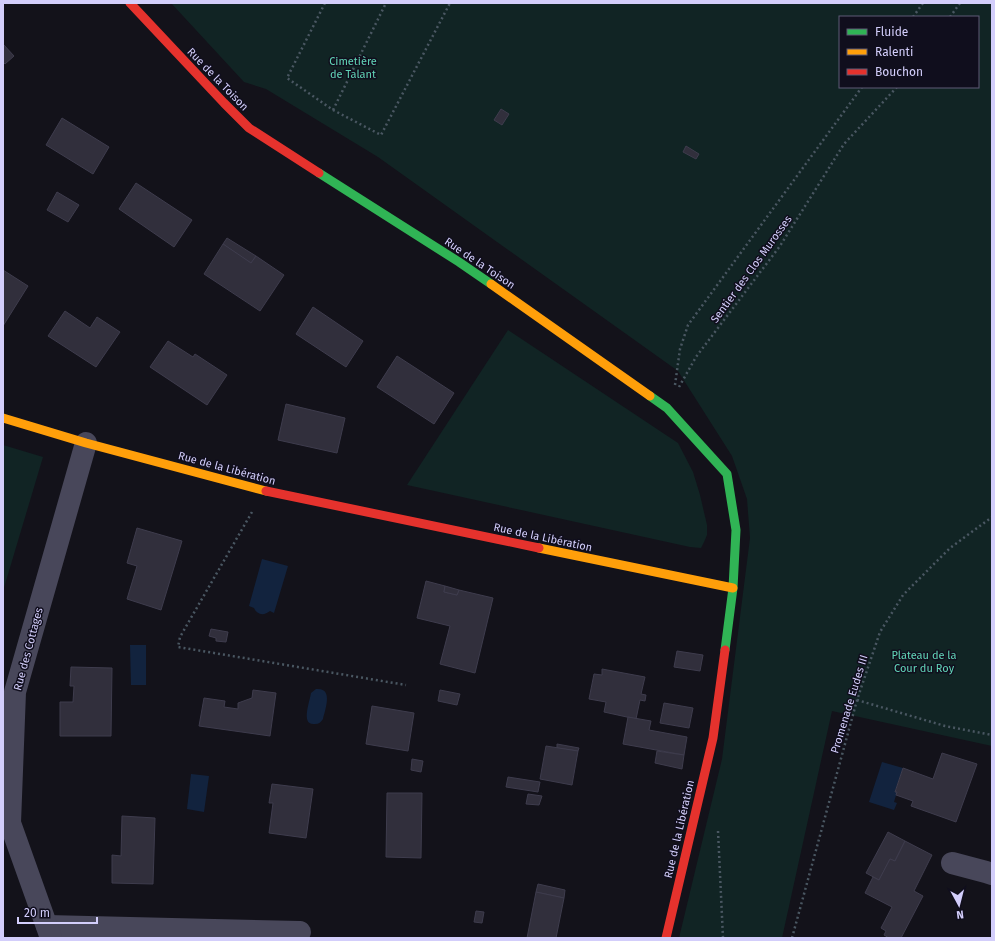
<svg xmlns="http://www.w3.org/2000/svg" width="995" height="941" viewBox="0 0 995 941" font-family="'Fira Sans',sans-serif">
	<rect width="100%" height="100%" fill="#13121a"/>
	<g fill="#112424" fill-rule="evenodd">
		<path d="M 171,3 L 992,3 L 992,746 L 832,711 L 782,938 L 679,938 L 722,759 L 750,538 L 747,499 L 732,456 L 678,371 L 378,157 L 266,89 L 244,82 ZM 840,17 L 978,17 L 978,87 L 840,87 Z"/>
		<path d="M 508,330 L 678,443 L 693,472 L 700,495 L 707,525 L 707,535 L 704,542 L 701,548 L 690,547 L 407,485 Z"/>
		<path d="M 3,445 L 43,457 L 3,591 Z"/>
	</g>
	<g fill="#12233e">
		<path d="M 262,559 L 288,566 L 274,613 L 270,611 C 264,616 257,615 254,608 L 249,606 Z"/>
		<path d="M 146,645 L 146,685 L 131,685 L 130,645 Z"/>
		<path d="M 316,689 C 334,687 325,710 323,719 C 321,722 319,724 315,724 C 300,726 310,701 311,693 Z"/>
		<path d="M 882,762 L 903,768 L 895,791 L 897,792 L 894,802 L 897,803 L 894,810 L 869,802 Z"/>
		<path d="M 191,774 L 209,776 L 204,812 L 187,809 Z"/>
	</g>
	<g fill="#312f3c" stroke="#3e3c4d">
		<path d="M 3,44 L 14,56 L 5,64 L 3,62 Z"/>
		<path d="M 501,109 L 509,114 L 502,125 L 494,120 Z"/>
		<path d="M 62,118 L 109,147 L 93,174 L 46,145 Z"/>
		<path d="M 686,146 L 699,154 L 696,159 L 683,152 Z"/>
		<path d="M 136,183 L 192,220 L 174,247 L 119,209 Z"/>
		<path d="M 57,192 L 79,205 L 68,222 L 47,210 Z"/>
		<path d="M 227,238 L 256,256 L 251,263 L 223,244 Z"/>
		<path d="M 223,244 L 251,263 L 256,256 L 284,275 L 260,311 L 204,274 Z"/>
		<path d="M 3,270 L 28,286 L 3,326 Z"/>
		<path d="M 313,307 L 363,341 L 346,367 L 296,334 Z"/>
		<path d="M 65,311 L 90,328 L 97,317 L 120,332 L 96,367 L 48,336 Z"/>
		<path d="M 168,341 L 193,357 L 195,354 L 227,375 L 207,405 L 150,367 Z"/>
		<path d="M 397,356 L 454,393 L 434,424 L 377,387 Z"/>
		<path d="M 286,404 L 345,418 L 337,453 L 278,440 Z"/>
		<path d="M 137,528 L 182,541 L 161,610 L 127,599 L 137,566 L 127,563 Z"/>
		<path d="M 426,581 L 445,586 L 444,592 L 457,595 L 459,590 L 493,598 L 475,673 L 440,664 L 450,626 L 417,618 Z"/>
		<path d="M 445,586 L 459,590 L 457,595 L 444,592 Z"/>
		<path d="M 211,629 L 228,632 L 226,642 L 216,641 L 216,638 L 209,636 Z"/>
		<path d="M 677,651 L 703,655 L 700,671 L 674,667 Z"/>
		<path d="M 71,667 L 112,668 L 111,736 L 60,736 L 60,702 L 73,702 L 74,686 L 70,686 Z"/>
		<path d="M 602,669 L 645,677 L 641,694 L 646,695 L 645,701 L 640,700 L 636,719 L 604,712 L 606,702 L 589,699 L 594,674 L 602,675 Z"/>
		<path d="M 253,690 L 276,693 L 270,736 L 199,726 L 204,698 L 225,701 L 224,707 L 238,709 L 238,703 L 252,698 Z"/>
		<path d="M 440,690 L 460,694 L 457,705 L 438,701 Z"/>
		<path d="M 664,703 L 693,708 L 689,728 L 660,723 Z"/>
		<path d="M 372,706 L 414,713 L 408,751 L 366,744 Z"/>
		<path d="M 628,717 L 651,721 L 649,730 L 687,737 L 684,755 L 623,744 Z"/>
		<path d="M 557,744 L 579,748 L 578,751 L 557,748 Z"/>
		<path d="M 546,746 L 578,751 L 572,785 L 540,779 Z"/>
		<path d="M 657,751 L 684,755 L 682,769 L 655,763 Z"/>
		<path d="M 942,753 L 977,764 L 956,822 L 911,806 L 913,801 L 896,795 L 897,792 L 895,792 L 903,768 L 933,779 Z"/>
		<path d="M 412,759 L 423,761 L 421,772 L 411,770 Z"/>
		<path d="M 508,777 L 540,782 L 538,792 L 506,787 Z"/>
		<path d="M 272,784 L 313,789 L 306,838 L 269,833 L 273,803 L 269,803 Z"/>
		<path d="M 387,793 L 422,793 L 421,858 L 386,857 Z"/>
		<path d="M 528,794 L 542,796 L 539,805 L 526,804 Z"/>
		<path d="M 122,816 L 155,818 L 153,884 L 112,883 L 112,855 L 121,856 Z"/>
		<path d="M 888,832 L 905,841 L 895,861 L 890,859 L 879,880 L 866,873 Z"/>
		<path d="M 905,841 L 932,855 L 914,891 L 923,896 L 901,938 L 889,938 L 884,935 L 886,931 L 881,928 L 892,907 L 865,893 L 873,877 L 879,880 L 890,859 L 895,861 Z"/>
		<path d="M 538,884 L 565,890 L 564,898 L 536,892 Z"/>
		<path d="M 536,892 L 564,898 L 556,938 L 527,938 Z"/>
		<path d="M 476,911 L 484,912 L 482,923 L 474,922 Z"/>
	</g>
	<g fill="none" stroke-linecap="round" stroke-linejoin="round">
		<g stroke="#4a5762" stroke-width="2.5" stroke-dasharray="2 3" stroke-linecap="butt">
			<path d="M 325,3 L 287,78 L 333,110 L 381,135 L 450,3"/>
			<path d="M 913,17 L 923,3"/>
			<path d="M 950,17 L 960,3"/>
			<path d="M 333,110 L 386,3"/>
			<path d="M 675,385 L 680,349 L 688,325 L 862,87"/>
			<path d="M 679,387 L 696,357 L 780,246 L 844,144 L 897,87"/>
			<path d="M 252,512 L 180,637 L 178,647 L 406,685"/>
			<path d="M 857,700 L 945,726 L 992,735"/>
			<path d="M 718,831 L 723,938"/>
			<path d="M 792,938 L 857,700 L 880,632 L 903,595 L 950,548 L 992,517"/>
		</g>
		<g stroke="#48475a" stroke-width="22">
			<path d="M 952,863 L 986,872 L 992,874"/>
			<path d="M 47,926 L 300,932"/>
			<path d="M 51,938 L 10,823 L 15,692 L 86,443"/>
		</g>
		<g stroke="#30b455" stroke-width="9">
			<path d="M 319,173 L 459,262 L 491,284"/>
			<path d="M 650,396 L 667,408 L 727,474 L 736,530 L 733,588 L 725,650"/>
		</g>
		<g stroke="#ff9f0a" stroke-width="9">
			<path d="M 491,284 L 650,396"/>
			<path d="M 3,418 L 86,443 L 266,491"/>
			<path d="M 539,548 L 733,588"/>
		</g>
		<g stroke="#e5322d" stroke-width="9">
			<path d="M 130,3 L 224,103 L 249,128 L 319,173"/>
			<path d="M 266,491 L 539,548"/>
			<path d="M 666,938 L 713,738 L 725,650"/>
		</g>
	</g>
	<g text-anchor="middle" stroke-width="3" stroke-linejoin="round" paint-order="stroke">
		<g font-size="11" fill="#61d4b7" stroke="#100e1d">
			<text x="353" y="65">Cimetière<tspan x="353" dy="13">de Talant</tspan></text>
			<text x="924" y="659">Plateau de la<tspan x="924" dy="13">Cour du Roy</tspan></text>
		</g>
		<g font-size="11" fill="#d3cefb" stroke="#100e1d">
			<text transform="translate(218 79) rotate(46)" y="4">Rue de la Toison</text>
			<text transform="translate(480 263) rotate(34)" y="4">Rue de la Toison</text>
			<text transform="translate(751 269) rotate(-54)" y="4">Sentier des Clos Murosses</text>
			<text transform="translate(227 468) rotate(15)" y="4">Rue de la Libération</text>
			<text transform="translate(543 537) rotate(12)" y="4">Rue de la Libération</text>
			<text transform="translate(28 649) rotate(-75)" y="4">Rue des Cottages</text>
			<text transform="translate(849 704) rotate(-73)" y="4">Promenade Eudes III</text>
			<text transform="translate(679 829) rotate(-77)" y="4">Rue de la Libération</text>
		</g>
	</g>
	<rect width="995" height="941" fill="none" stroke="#d3cefb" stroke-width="8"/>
	<rect x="839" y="16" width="140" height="72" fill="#100e1d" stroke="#5e5b76"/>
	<rect x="847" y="29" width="20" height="6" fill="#30b455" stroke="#5e5b76"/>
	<text x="875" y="36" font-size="12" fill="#d3cefb">Fluide</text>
	<rect x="847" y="49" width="20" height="6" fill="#ff9f0a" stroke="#5e5b76"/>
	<text x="875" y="56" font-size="12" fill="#d3cefb">Ralenti</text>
	<rect x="847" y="69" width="20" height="6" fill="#e5322d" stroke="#5e5b76"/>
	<text x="875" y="76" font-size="12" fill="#d3cefb">Bouchon</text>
	<g transform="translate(959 905) rotate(173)" stroke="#100e1d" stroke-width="3" paint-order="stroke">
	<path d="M0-3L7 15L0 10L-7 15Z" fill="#d3cefb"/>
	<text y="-6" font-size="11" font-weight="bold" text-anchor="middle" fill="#d3cefb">N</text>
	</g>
	<path d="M18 917v6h79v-6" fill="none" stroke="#d3cefb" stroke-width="2"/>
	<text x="24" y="917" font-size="12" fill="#d3cefb" stroke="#100e1d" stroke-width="3" paint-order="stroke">20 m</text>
</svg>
